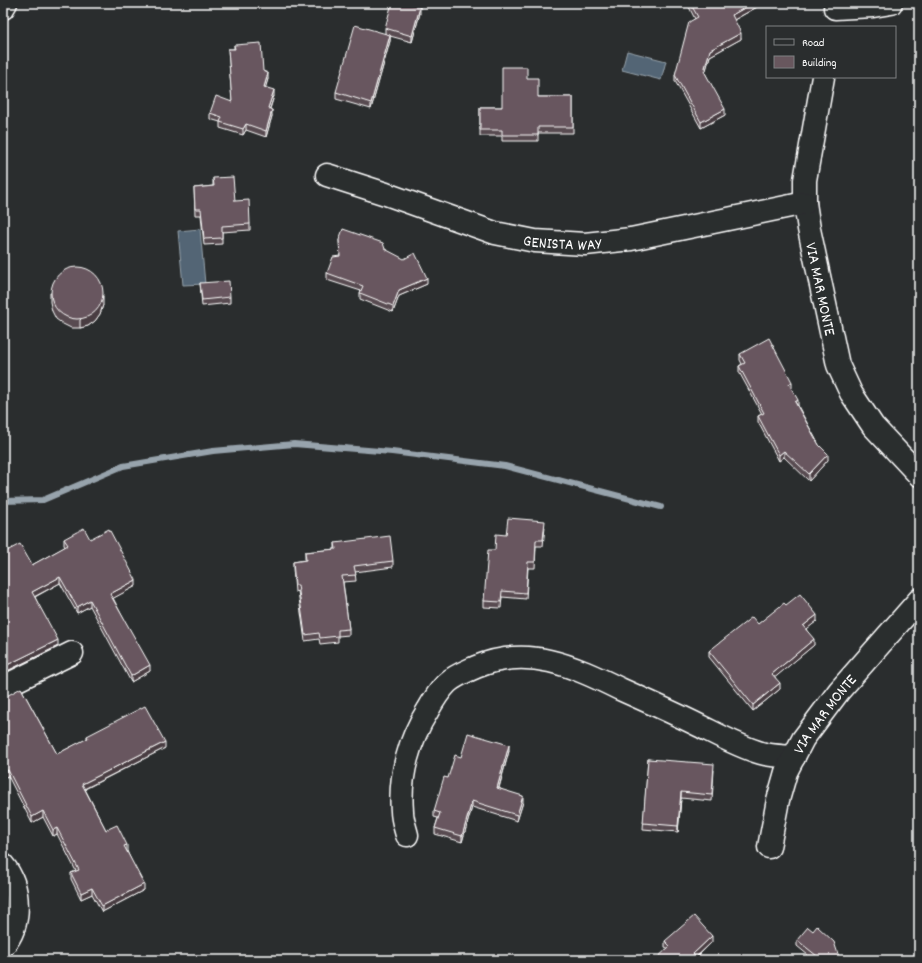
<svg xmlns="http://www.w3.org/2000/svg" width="922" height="963" viewBox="0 0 922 963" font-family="Dekko,sans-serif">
	<rect width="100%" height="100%" fill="#2a2d2e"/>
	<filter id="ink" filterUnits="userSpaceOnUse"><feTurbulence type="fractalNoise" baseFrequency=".025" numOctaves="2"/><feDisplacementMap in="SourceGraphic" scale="8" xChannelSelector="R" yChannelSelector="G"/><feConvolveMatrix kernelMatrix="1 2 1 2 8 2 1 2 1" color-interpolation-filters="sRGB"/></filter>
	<g filter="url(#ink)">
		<g fill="#526575" stroke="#97a3ac">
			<path d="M 627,51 L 666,61 L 661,80 L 622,70 Z"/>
			<path d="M 200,229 L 205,284 L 183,285 L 178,231 Z"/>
		</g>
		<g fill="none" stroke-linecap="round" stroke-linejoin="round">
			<path stroke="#97a3ac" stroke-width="6" d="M 3,501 L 43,500 L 123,466 L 213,451 L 294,444 L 392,452 L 505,466 L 661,507"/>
			<g stroke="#fff" stroke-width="25">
				<g id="minor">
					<path d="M 3,8 L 6,3"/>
					<path d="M 835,8 L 873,6 L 891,3"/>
					<path id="s1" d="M 823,77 L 805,180 L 805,203 L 809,229 L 838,365 L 851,393 L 873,426 L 919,475"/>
					<path id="s2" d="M 327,175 L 386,194 L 495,233 L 535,241 L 585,244 L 631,239 L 805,203"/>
					<path d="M 3,687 L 72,653"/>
					<path d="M 407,835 C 405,827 402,819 402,811 C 399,776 409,740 428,710 C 433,701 439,691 447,683 C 454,676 467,671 476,667 C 528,645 573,666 620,689 C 647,701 674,713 700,726 C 720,736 740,747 761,753 C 771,756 783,756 794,757"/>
					<path id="s3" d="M 769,847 L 778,800 L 786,772 L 803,739 L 839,691 L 919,600"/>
					<path d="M 3,865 C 21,886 22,925 3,946"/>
				</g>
			</g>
			<use href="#minor" stroke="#2a2d2e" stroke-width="22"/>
		</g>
		<g fill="#594b51" stroke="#fff">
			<path d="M 688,3 L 757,3 L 757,7 L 734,20 L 741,39 L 710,56 L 705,73 L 725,115 L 701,128 L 675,81 L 675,75 L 695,19 L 688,5 Z"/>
			<path d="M 420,13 L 412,42 L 390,36 L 390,41 L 371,109 L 336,99 L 336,92 L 385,34 L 385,28 Z"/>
			<path d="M 234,45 L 263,71 L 268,79 L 265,88 L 274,96 L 270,109 L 272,116 L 266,137 L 246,130 L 243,135 L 220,128 L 220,122 L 210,119 L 210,113 L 232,101 L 228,49 L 234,49 Z"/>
			<path d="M 527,78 L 538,97 L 573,97 L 573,133 L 538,133 L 538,141 L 502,141 L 502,136 L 480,136 L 480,107 L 502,107 Z"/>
			<path d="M 213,178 L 235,201 L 250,224 L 250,230 L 222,232 L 222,244 L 204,245 L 201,215 L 195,215 L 194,188 L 213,186 Z"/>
			<path d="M 339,240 L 385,249 L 427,284 L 399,296 L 393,312 L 360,299 L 360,293 L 361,291 L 327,280 L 327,273 L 340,256 Z"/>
			<path d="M 200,283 L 230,297 L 230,303 L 202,306 Z"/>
			<path d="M 50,293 L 103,305 L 100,314 L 95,321 L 88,326 L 80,328 L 71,328 L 63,324 L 56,319 L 52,311 L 50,302 Z"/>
			<path d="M 740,354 L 792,388 L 791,388 L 798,406 L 819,445 L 828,460 L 809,481 L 784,457 L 779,461 L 758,422 L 758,416 L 762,414 L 739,372 L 739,366 L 742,364 L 740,360 Z"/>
			<path d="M 545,527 L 543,546 L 536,546 L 535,568 L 528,568 L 526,599 L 502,597 L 501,608 L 484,607 L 484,601 L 506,535 Z"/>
			<path d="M 64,539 L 90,539 L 136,586 L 113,598 L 150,671 L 131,682 L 90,606 L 77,613 L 60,583 L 35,597 L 58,646 L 3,673 L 3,553 L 32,565 L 65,547 L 64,545 Z"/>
			<path d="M 335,543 L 393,561 L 393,567 L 355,572 L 356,581 L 343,582 L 349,629 L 349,635 L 338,636 L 338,642 L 320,644 L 319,639 L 305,641 L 298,591 L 295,592 L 293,568 L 293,562 L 305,560 L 305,552 L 335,549 Z"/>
			<path d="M 786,605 L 817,621 L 806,629 L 814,645 L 775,677 L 780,689 L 753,711 L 709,657 L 709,651 L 758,624 Z"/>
			<path d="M 21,688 L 57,754 L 87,739 L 87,736 L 165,748 L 85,789 L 106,830 L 127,851 L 144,890 L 102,912 L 92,894 L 81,899 L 71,879 L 71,873 L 76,871 L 57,834 L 53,836 L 43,817 L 32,823 L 8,776 L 3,778 Z"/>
			<path d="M 509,751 L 499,788 L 523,802 L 517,821 L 472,807 L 462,842 L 435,834 L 435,828 L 438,818 L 434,817 L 434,811 L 448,778 L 461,757 Z"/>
			<path d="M 648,759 L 714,770 L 712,801 L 681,798 L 678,832 L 643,829 Z"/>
			<path d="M 797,940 L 840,960 L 814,960 L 797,946 Z"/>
			<path d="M 665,941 L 712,942 L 696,958 L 667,948 L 665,947 Z"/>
		</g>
		<g fill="#493d42" stroke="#fff">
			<path d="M 753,3 L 757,3 L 757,7 L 732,21 L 732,15 Z"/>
			<path d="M 420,7 L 420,13 L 412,42 L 412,36 Z"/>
			<path d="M 741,33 L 741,39 L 710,56 L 704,77 L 704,71 L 710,50 Z"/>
			<path d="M 390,35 L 390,41 L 371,109 L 371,103 Z"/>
			<path d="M 268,73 L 268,79 L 264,93 L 264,87 Z"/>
			<path d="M 274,90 L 274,96 L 268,114 L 268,108 Z"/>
			<path d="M 725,109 L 725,115 L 701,128 L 701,122 Z"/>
			<path d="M 272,110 L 272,116 L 266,137 L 266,131 Z"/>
			<path d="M 246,124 L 246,130 L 243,135 L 243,129 Z"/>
			<path d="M 427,278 L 427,284 L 399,296 L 393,312 L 393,306 L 399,290 Z"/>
			<path d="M 103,296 L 103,305 L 100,314 L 95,321 L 88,326 L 80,328 L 80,320 Z"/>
			<path d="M 792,382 L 792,388 L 789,390 L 789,384 Z"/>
			<path d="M 798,400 L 798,406 L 795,402 Z"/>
			<path d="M 784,451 L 784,457 L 779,461 L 779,455 Z"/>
			<path d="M 828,454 L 828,460 L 809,481 L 809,474 Z"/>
			<path d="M 60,577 L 60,583 L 32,598 L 32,592 Z"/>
			<path d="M 136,580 L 136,586 L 110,600 L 110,594 Z"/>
			<path d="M 90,600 L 90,606 L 77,613 L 77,607 Z"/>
			<path d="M 817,615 L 817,621 L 803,632 L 803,626 Z"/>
			<path d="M 814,639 L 814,645 L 772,680 L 772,674 Z"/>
			<path d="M 58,640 L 58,646 L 3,673 L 3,667 Z"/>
			<path d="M 150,665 L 150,671 L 131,682 L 131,676 Z"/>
			<path d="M 780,683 L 780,689 L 753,711 L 753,705 Z"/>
			<path d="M 165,742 L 165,748 L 82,790 L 82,784 Z"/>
			<path d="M 509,745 L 509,751 L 497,794 L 497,788 Z"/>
			<path d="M 8,770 L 8,776 L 3,778 L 3,772 Z"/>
			<path d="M 681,792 L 681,798 L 678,832 L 678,826 Z"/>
			<path d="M 523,796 L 523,802 L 517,821 L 517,815 Z"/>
			<path d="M 472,801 L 472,807 L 462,842 L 462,836 Z"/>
			<path d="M 43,811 L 43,817 L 32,823 L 32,817 Z"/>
			<path d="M 57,828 L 57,834 L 53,836 L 53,830 Z"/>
			<path d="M 127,845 L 127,851 L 124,852 L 124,846 Z"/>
			<path d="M 144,884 L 144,890 L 102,912 L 102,906 Z"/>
			<path d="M 92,888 L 92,894 L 81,899 L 81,893 Z"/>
			<path d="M 712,936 L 712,942 L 693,960 L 693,954 Z"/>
		</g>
		<g fill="#68575e" stroke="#fff">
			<path d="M 392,3 L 406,3 L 420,7 L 412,36 L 385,28 Z"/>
			<path d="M 690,3 L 753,3 L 732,15 L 741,33 L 710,50 L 704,71 L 725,109 L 701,122 L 675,75 L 689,22 L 698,17 Z"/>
			<path d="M 355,25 L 390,35 L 371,103 L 336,92 Z"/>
			<path d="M 261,43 L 263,71 L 268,73 L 264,87 L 274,90 L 268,108 L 272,110 L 266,131 L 246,124 L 243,129 L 220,122 L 222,117 L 210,113 L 216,96 L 232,102 L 228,49 L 235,49 L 234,45 Z"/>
			<path d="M 502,67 L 527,67 L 527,78 L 538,78 L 538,97 L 573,97 L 573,127 L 538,127 L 538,135 L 502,135 L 502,130 L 480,130 L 480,107 L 502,107 Z"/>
			<path d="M 233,177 L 235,201 L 249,200 L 250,224 L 222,226 L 222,238 L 204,239 L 201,209 L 195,209 L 194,188 L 214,186 L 213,178 Z"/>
			<path d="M 343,229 L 383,243 L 385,249 L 404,259 L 415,253 L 427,278 L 399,290 L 393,306 L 360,293 L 363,286 L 327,273 L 333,257 L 340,256 L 339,240 Z"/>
			<circle cx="77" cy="293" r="26"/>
			<path d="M 229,281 L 230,297 L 202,300 L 200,283 Z"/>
			<path d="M 769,338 L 792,382 L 789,384 L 798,400 L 795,402 L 819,445 L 828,454 L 809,474 L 784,451 L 779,455 L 758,416 L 764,413 L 739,366 L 745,363 L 740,354 Z"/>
			<path d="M 508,518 L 545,521 L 543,540 L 536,540 L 535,562 L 528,562 L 526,593 L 502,591 L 501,602 L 484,601 L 488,550 L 495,550 L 496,534 L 506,535 Z"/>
			<path d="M 84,528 L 90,539 L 109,529 L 136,580 L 110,594 L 150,665 L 131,676 L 90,600 L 77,607 L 60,577 L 32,592 L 58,640 L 3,667 L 3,553 L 20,544 L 32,565 L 68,545 L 64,539 Z"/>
			<path d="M 390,536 L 393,561 L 354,566 L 356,575 L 342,576 L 349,629 L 338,630 L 338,636 L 320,638 L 319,633 L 305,635 L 298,585 L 295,585 L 293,562 L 306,560 L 305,552 L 336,549 L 335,543 Z"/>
			<path d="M 800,594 L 817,615 L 803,626 L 814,639 L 772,674 L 780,683 L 753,705 L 709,651 L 752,617 L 758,624 L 784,603 L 786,605 Z"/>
			<path d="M 21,688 L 57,754 L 88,738 L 87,736 L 145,706 L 165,742 L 82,784 L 106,830 L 117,825 L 127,845 L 124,846 L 144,884 L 102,906 L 92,888 L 81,893 L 71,873 L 79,870 L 57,828 L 53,830 L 43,811 L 32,817 L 8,770 L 3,772 L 3,698 Z"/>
			<path d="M 468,733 L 509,745 L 497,788 L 523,796 L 517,815 L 472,801 L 462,836 L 435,828 L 440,813 L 434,811 L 444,777 L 448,778 L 455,755 L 461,757 Z"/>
			<path d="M 648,759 L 714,764 L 712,795 L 681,792 L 678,826 L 643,823 Z"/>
			<path d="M 694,916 L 712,936 L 693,954 L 698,960 L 655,960 L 670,946 L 665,941 Z"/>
			<path d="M 817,926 L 834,942 L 840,960 L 822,960 L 797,940 L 808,927 L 813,931 Z"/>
		</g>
	</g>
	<g text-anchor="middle" stroke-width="4" stroke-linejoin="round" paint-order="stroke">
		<g font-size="16" fill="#fff" stroke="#2a2d2e">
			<text dy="6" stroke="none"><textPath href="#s2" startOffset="246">GENISTA WAY</textPath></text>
			<text dy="6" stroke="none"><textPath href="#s1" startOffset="215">VIA MAR MONTE</textPath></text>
			<text dy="6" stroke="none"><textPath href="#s3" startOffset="147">VIA MAR MONTE</textPath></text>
		</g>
	</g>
	<rect width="922" height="963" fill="none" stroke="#2a2d2e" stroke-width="16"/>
	<rect x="8" y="8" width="906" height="947" fill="none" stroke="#fff" stroke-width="1.5" filter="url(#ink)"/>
	<rect x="766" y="26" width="130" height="52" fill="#2a2d2e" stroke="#7f8182"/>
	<rect x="774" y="39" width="20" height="6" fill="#2a2d2e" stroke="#7f8182"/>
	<text x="802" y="46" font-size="12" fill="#ffffff">Road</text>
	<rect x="774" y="56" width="20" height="12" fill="#68575e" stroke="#7f8182"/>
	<text x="802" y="66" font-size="12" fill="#ffffff">Building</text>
</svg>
